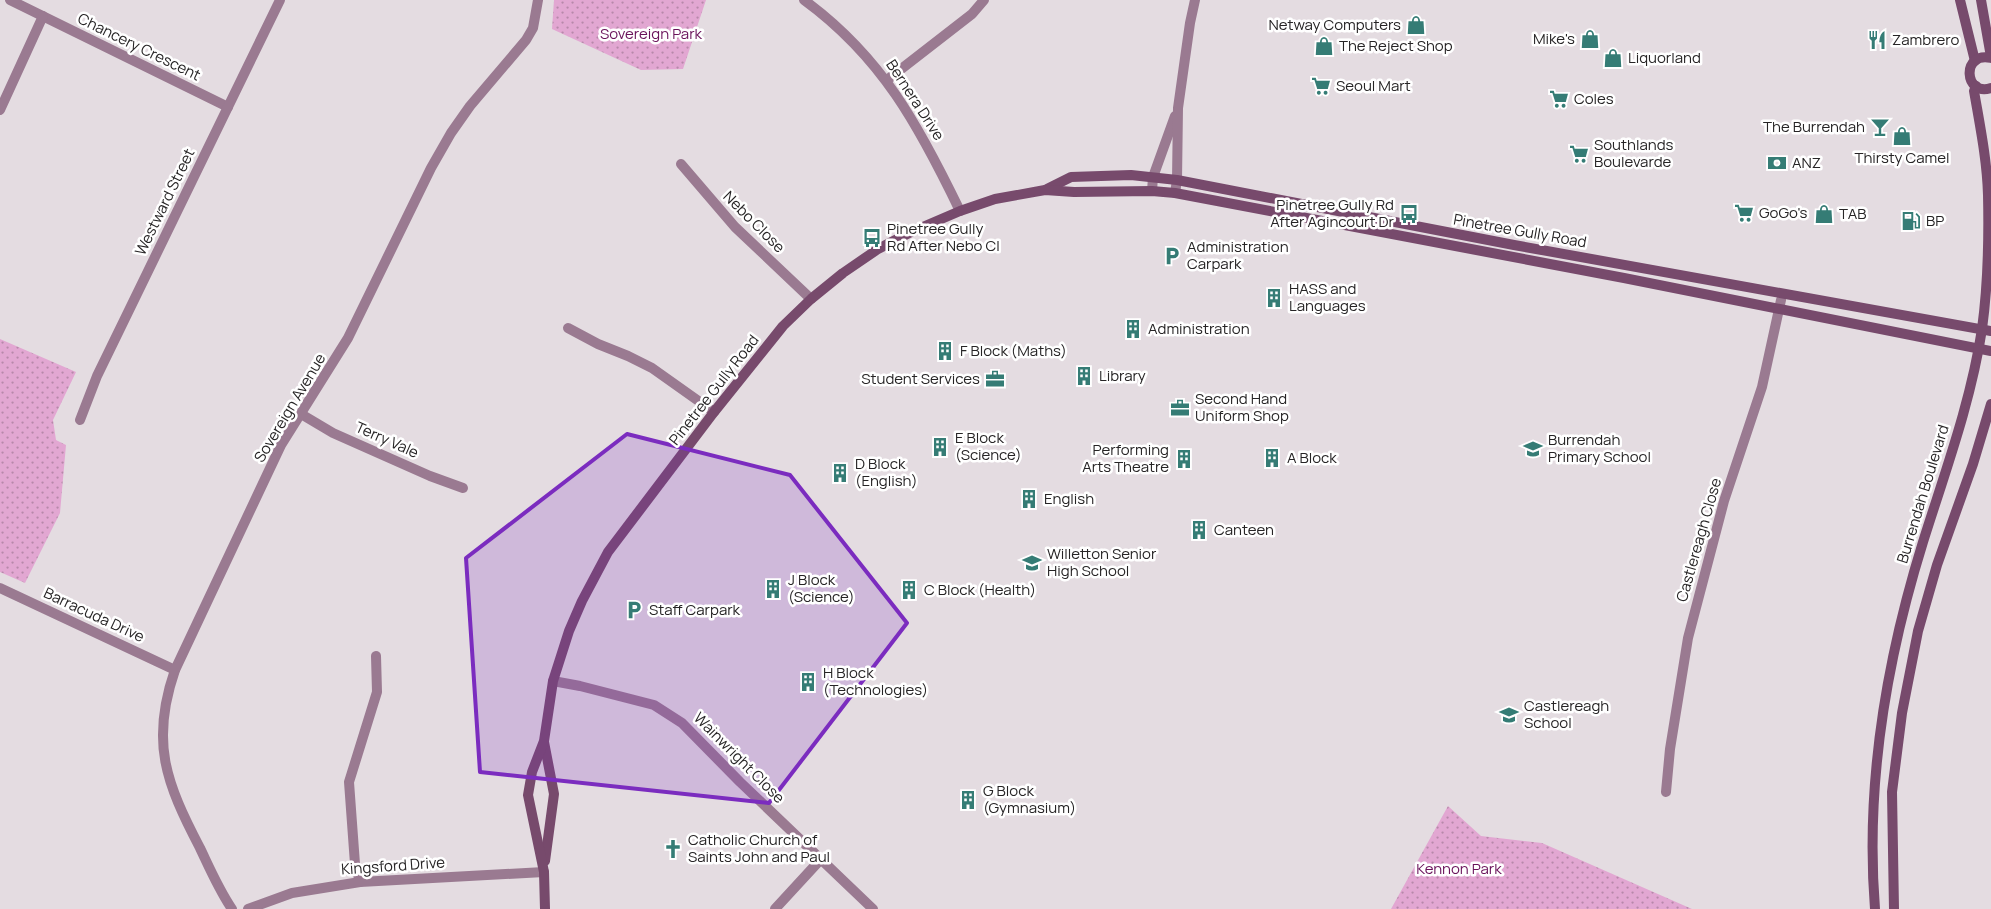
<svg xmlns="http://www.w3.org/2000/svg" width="1991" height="909" viewBox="0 0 1991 909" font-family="Manrope,sans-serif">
	<defs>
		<pattern id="grass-dots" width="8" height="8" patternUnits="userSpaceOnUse" patternTransform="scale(1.25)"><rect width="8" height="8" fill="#e2a7d2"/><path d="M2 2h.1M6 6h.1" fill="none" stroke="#b788aa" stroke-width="1.8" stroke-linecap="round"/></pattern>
	</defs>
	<rect width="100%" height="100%" fill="#e4dce1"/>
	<g fill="url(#grass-dots)">
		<path d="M 554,0 L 706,0 L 683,69 L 641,70 L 552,29 Z"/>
		<path d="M 0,339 L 76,372 L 53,420 L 56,440 L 66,445 L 60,513 L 25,583 L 0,572 Z"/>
		<path d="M 1448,806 L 1481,836 L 1542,843 L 1692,909 L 1391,909 Z"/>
	</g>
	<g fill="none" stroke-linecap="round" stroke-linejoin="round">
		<g stroke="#9a7a91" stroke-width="10">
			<path d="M 10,0 L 228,107"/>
			<path d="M 887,80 L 972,14 L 984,0"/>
			<path d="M 0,110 L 43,16"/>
			<path d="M 681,164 L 735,227 L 811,299"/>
			<path d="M 1152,191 L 1153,177 L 1175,116"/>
			<path d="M 1175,193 L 1177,180 L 1178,108 L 1190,23 L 1195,0"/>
			<path d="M 568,328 L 598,344 L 628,356 L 652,368 L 714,412"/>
			<path d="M 301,414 L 333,433 L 430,476 L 463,488"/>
			<path d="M 80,420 L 97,376 L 280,0"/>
			<path d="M 0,588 L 175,670"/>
			<path d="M 553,681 L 580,686 L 654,705 L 682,723 L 740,782 L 873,909"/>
			<path d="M 1666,792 L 1670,749 L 1688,638 L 1724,501 L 1762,387 L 1781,300"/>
			<path d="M 360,882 L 355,864 L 349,782 L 377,692 L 376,656"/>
			<path d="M 232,909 C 219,890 210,869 200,848 C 166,783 150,742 175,670 L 281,445 L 348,338 L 431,168 L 451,133 L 470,106 L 526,40 L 533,28 L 538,0"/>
			<path d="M 248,909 L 292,893 L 360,882 L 544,872"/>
			<path d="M 775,909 L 821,859"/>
		</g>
		<path stroke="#9a7a91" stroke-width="10" d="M 804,0 C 882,57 919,126 960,211"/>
		<g stroke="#774a6c" stroke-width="10">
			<path d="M 1960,0 L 1975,61"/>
			<path d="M 1981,0 L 1991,57"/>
			<path d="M 1991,58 C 1961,51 1964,97 1991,88"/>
			<path d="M 1047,189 L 1071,177 L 1131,175 L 1177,180 L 1514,245 L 1991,331"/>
			<path d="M 544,742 L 554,794 L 545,861"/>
			<path d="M 545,909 L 544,872 L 528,795 L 532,772 L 544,741 L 553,681 L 569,631 L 582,601 L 608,552 L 714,412 L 783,326 L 811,299 L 843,273 L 878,249 L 911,232 L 960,211 L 995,199 L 1045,190 L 1074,192 L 1152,191 L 1175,193 L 1624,278 L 1991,351"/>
			<path d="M 1875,909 C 1865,784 1886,661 1923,542 C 1945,472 1971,402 1982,329 C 1988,285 1989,239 1988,195 C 1987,160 1980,126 1974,91 L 1976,86"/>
			<path d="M 1894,909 L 1892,792 L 1902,713 L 1918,631 L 1937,565 L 1973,464 L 1991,404"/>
		</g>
	</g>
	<path fill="#7b2cbf" fill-opacity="0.2" stroke="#7b2cbf" stroke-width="4" stroke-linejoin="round" d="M 627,434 L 790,475 L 907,623 L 769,803 L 480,772 L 466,558 Z"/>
	<defs>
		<g id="shop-bare" transform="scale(1.5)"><path d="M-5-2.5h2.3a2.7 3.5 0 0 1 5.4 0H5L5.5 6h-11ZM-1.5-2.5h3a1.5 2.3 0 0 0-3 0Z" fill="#357c75" stroke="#fff" stroke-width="2.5" paint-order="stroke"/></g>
		<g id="restaurant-bare" transform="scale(1.5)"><path d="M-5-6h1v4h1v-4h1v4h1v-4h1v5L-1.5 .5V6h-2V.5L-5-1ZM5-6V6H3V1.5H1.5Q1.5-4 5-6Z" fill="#357c75" stroke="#fff" stroke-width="2.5" paint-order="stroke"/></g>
		<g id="supermarket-bare" transform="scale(1.5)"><path d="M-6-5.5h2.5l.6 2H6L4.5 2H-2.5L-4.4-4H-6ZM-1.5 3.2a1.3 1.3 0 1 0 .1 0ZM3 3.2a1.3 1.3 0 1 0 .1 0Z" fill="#357c75" stroke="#fff" stroke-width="2.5" paint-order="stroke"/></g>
		<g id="bar-bare" transform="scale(1.5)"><path d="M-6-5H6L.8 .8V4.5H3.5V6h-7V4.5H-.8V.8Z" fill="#357c75" stroke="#fff" stroke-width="2.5" paint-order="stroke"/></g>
		<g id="bank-bare" transform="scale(1.5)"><path d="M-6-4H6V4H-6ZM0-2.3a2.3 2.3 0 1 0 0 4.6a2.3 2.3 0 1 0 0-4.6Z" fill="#357c75" stroke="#fff" stroke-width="2.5" paint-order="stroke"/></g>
		<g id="bus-bare" transform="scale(1.5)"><path d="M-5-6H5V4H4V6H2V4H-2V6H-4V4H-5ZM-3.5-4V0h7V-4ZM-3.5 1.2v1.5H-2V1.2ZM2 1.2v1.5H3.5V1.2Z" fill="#357c75" stroke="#fff" stroke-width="2.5" paint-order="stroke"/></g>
		<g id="fuel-bare" transform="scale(1.5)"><path d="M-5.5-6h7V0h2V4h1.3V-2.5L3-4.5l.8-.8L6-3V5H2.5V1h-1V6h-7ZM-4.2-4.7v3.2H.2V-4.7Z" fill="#357c75" stroke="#fff" stroke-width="2.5" paint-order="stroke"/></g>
		<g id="parking-bare" transform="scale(1.5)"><path d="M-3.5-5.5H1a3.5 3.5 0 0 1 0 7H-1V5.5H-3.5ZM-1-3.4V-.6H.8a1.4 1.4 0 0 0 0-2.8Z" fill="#357c75" stroke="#fff" stroke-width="2.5" paint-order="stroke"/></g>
		<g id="building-bare" transform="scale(1.5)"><path d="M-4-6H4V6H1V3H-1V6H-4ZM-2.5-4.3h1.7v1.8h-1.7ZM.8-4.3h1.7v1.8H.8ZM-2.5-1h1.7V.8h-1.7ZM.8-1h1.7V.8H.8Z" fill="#357c75" stroke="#fff" stroke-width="2.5" paint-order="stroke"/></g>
		<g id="office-bare" transform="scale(1.5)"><path d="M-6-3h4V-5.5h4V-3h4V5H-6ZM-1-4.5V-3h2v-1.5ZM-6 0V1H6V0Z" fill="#357c75" stroke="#fff" stroke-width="2.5" paint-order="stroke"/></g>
		<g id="school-bare" transform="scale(1.5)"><path d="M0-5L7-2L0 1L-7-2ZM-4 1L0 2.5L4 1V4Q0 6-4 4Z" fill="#357c75" stroke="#fff" stroke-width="2.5" paint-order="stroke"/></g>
		<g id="church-bare" transform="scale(1.5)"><path d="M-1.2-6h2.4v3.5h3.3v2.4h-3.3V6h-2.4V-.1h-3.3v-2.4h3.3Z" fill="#357c75" stroke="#fff" stroke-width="2.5" paint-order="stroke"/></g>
	</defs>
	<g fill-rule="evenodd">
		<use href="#shop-bare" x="1416" y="25"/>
		<use href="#shop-bare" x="1590" y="39"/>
		<use href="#restaurant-bare" x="1877" y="40"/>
		<use href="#shop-bare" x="1324" y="46"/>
		<use href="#shop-bare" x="1613" y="58"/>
		<use href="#supermarket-bare" x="1321" y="86"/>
		<use href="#supermarket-bare" x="1559" y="99"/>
		<use href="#bar-bare" x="1880" y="127"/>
		<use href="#shop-bare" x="1902" y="136"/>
		<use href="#supermarket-bare" x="1579" y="154"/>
		<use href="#bank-bare" x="1777" y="163"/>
		<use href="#supermarket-bare" x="1744" y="213"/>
		<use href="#bus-bare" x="1409" y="214"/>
		<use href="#shop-bare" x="1824" y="214"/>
		<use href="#fuel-bare" x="1911" y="221"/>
		<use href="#bus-bare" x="872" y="238"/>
		<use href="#parking-bare" x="1172" y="256"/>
		<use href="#building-bare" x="1274" y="298"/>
		<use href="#building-bare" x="1133" y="329"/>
		<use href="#building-bare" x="945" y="351"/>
		<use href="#building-bare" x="1084" y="376"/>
		<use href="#office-bare" x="995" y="379"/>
		<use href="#office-bare" x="1180" y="408"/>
		<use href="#building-bare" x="940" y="447"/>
		<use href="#school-bare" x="1533" y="449"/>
		<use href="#building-bare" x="1272" y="458"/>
		<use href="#building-bare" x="1184" y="459"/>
		<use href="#building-bare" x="840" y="473"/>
		<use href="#building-bare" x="1029" y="499"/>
		<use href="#building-bare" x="1199" y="530"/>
		<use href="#school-bare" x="1032" y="563"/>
		<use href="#building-bare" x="773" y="589"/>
		<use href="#building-bare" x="909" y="590"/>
		<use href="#parking-bare" x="634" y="610"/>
		<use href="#building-bare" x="808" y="682"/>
		<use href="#school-bare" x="1509" y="715"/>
		<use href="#building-bare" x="968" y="800"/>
		<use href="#church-bare" x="673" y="849"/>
	</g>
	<g text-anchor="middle" stroke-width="5" stroke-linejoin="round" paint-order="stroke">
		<g font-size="15" fill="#262425" stroke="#fff" text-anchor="start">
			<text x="1401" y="30" text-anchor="end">Netway Computers</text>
			<text x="1575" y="44" text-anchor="end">Mike's</text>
			<text x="1892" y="45">Zambrero</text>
			<text x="1339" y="51">The Reject Shop</text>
			<text x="1628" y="63">Liquorland</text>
			<text x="1336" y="91">Seoul Mart</text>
			<text x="1574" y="104">Coles</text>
			<text x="1865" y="132" text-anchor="end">The Burrendah</text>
			<text x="1594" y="150">Southlands<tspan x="1594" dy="17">Boulevarde</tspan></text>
			<text x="1902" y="163" text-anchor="middle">Thirsty Camel</text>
			<text x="1792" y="168">ANZ</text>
			<text x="1394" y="210" text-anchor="end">Pinetree Gully Rd<tspan x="1394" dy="17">After Agincourt Dr</tspan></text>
			<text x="1759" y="218">GoGo's</text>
			<text x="1839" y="219">TAB</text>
			<text x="1926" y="226">BP</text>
			<text x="887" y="234">Pinetree Gully<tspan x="887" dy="17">Rd After Nebo Cl</tspan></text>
			<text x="1187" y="252">Administration<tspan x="1187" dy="17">Carpark</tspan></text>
			<text x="1289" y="294">HASS and<tspan x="1289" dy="17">Languages</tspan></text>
			<text x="1148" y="334">Administration</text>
			<text x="960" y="356">F Block (Maths)</text>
			<text x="1099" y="381">Library</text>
			<text x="980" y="384" text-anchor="end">Student Services</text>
			<text x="1195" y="404">Second Hand<tspan x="1195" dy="17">Uniform Shop</tspan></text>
			<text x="955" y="443">E Block<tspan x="955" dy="17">(Science)</tspan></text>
			<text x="1548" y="445">Burrendah<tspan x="1548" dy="17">Primary School</tspan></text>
			<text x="1169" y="455" text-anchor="end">Performing<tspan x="1169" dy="17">Arts Theatre</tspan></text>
			<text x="1287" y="463">A Block</text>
			<text x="855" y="469">D Block<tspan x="855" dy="17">(English)</tspan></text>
			<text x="1044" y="504">English</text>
			<text x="1214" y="535">Canteen</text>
			<text x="1047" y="559">Willetton Senior<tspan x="1047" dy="17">High School</tspan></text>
			<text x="788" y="585">J Block<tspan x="788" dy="17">(Science)</tspan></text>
			<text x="924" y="595">C Block (Health)</text>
			<text x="649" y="615">Staff Carpark</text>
			<text x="823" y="678">H Block<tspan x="823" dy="17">(Technologies)</tspan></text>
			<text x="1524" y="711">Castlereagh<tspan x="1524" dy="17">School</tspan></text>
			<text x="983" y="796">G Block<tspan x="983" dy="17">(Gymnasium)</tspan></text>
			<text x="688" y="845">Catholic Church of<tspan x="688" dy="17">Saints John and Paul</tspan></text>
		</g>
		<g font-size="15" fill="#69125a" stroke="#fff">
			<text x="651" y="39">Sovereign Park</text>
			<text x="1459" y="874">Kennon Park</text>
		</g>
		<g font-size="15" fill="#262425" stroke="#fff">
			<text transform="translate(139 47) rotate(26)" y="5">Chancery Crescent</text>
			<text transform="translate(915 100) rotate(57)" y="5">Bernera Drive</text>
			<text transform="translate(165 202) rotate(-64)" y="5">Westward Street</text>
			<text transform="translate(754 222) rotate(45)" y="5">Nebo Close</text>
			<text transform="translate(1520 231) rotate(10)" y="5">Pinetree Gully Road</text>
			<text transform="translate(714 390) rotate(-52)" y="5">Pinetree Gully Road</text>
			<text transform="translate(290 408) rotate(-59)" y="5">Sovereign Avenue</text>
			<text transform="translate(387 440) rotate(24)" y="5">Terry Vale</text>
			<text transform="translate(1923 494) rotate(-73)" y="5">Burrendah Boulevard</text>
			<text transform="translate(1699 540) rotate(-74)" y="5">Castlereagh Close</text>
			<text transform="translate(94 615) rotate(25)" y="5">Barracuda Drive</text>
			<text transform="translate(739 758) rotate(45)" y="5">Wainwright Close</text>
			<text transform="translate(393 866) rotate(-4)" y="5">Kingsford Drive</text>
		</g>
	</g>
</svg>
